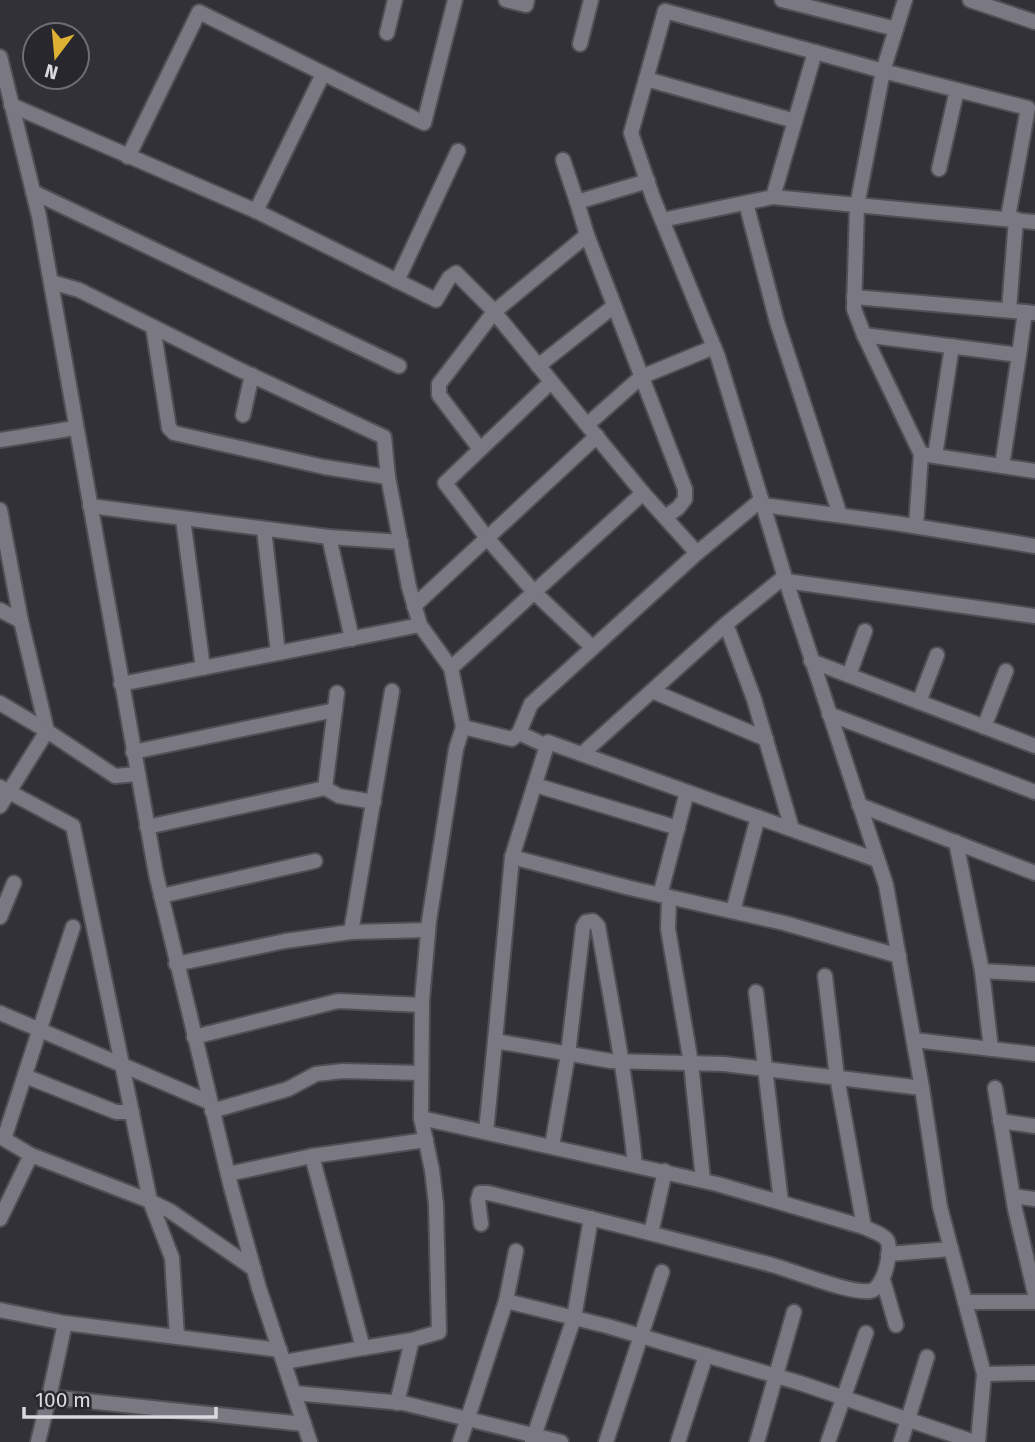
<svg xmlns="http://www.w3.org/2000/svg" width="1035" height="1442" viewBox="0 0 1035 1442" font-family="'Fira Sans',sans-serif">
	<rect width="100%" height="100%" fill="#323138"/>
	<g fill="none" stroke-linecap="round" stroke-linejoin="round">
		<g stroke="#504f55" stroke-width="18">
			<g id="street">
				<path d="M 506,0 L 526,5 L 527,0"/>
				<path d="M 782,0 L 896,29"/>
				<path d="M 970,0 L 1035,22"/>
				<path d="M 387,33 L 395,0"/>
				<path d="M 580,44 L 591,0"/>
				<path d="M 815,52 L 665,11 L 631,133 L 653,198 L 718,357 L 786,581 L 886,885 L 922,1088 L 940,1207 L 984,1374 L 978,1442"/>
				<path d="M 0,57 L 39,216 L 156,874 L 231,1187 L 259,1288 L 310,1442"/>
				<path d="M 646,79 L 795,121"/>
				<path d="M 11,105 L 256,211 L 436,300 L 449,278 L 456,273 L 490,307 L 643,493 L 697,553"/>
				<path d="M 128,157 L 199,12 L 424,123 L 455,0"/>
				<path d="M 563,160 L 577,202"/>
				<path d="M 939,169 L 957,90"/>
				<path d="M 648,181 L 577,202 L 587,235 L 685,489 L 685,499 L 678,508 L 665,517"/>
				<path d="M 33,192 L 399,366"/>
				<path d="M 773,197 L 815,52 L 883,71 L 905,0"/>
				<path d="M 746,203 L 777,322 L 840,515"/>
				<path d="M 256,211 L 323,74"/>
				<path d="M 662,220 L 773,197 L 1035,222"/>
				<path d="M 397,281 L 458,151"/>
				<path d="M 51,282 L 79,290 L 238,369 L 384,437 L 388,477"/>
				<path d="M 854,297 L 1025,312"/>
				<path d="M 1009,310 L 1016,219"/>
				<path d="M 153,327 L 169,428 L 174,433 L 324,467 L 388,477 L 409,587 L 420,625 L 451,668"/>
				<path d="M 864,335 L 921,454"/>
				<path d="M 1019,355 L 1025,312 L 1035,313"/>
				<path d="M 538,366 L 614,306"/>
				<path d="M 551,382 L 445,483 L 487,538 L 535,593 L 592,647"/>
				<path d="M 243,415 L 252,375"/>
				<path d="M 588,424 L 641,377 L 714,347"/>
				<path d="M 0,440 L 75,428"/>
				<path d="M 480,449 L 439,395 L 439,384 L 494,312 L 587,235"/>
				<path d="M 935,456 L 952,346"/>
				<path d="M 1002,466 L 1019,355 L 864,335 L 854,309 L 857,206 L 883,71 L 1028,108 L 1008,217"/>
				<path d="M 763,505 L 895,523 L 1035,546"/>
				<path d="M 90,506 L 329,537"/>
				<path d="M 0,510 L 21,621 L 47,731"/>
				<path d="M 183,519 L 203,668"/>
				<path d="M 916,526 L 921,454 L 1035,471"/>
				<path d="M 264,529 L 278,653"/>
				<path d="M 786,581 L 1035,616"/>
				<path d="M 414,606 L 597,436"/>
				<path d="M 0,610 L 21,621"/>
				<path d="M 726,624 L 754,699 L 792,829"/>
				<path d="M 352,639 L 329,537 L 401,542"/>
				<path d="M 811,661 L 1035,746"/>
				<path d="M 849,675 L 865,631"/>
				<path d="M 121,684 L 420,625"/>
				<path d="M 652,691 L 766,739"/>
				<path d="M 919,702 L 937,655"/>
				<path d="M 0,703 L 47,731"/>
				<path d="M 829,714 L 1035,792"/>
				<path d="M 463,727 L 451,668 L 643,493"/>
				<path d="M 984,727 L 1006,671"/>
				<path d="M 547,746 L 519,733 L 531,704 L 697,553 L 761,500"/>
				<path d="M 133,752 L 335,710"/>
				<path d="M 582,754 L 726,624 L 784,577"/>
				<path d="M 535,785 L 678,828"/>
				<path d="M 0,787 L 73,826 L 150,1201 L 170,1211 L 254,1269"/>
				<path d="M 325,788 L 339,796 L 374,802"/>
				<path d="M 859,805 L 1035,873"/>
				<path d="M 0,806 L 47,731 L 115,776 L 137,774"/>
				<path d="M 147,827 L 325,788 L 337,693"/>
				<path d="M 956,842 L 982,971 L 991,1049"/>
				<path d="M 512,857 L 630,888 L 784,923 L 899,956"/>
				<path d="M 660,895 L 687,792"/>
				<path d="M 161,896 L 315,861"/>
				<path d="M 669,897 L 668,929 L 691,1063 L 703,1180"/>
				<path d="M 733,911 L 758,817"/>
				<path d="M 0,917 L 14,883"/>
				<path d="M 73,927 L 4,1139 L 31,1155 L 150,1201 L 172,1258 L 177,1337"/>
				<path d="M 351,932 L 392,691"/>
				<path d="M 176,964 L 285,941 L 351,932 L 428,930"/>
				<path d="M 982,971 L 1035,974"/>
				<path d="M 756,992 L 781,1202"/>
				<path d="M 0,1013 L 209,1102"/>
				<path d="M 194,1037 L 338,1001 L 422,1005"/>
				<path d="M 914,1040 L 1035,1054"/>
				<path d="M 495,1041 L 512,857 L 548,742 L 877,860"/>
				<path d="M 25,1076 L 116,1112 L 132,1112"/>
				<path d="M 995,1088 L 1015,1209 L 1035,1294"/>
				<path d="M 212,1111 L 288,1089 L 316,1074 L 343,1071 L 421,1073"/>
				<path d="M 421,1118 L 717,1184 L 864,1227"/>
				<path d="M 1000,1121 L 1035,1126"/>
				<path d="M 486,1132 L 495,1041 L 611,1061 L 724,1064 L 922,1088"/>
				<path d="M 552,1146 L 568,1054 L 583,927 L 586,922 L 593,921 L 598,926 C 612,1005 627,1084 635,1165"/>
				<path d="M 312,1156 L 426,1140"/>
				<path d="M 228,1174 L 312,1156 L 363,1348 L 284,1362"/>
				<path d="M 1013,1196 L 1035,1199"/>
				<path d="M 0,1219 L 31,1155"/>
				<path d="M 481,1224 L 478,1200 L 480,1193 L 488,1193 C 583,1216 678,1240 772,1265 C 794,1271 850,1294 870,1291 C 884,1289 893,1250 887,1240 C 882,1233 871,1231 864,1227 L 837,1077 L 825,976"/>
				<path d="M 651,1233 L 665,1171"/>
				<path d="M 888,1254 L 951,1249"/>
				<path d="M 883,1280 L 896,1325"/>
				<path d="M 506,1301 L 607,1326 L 800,1383 L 974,1442"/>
				<path d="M 965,1302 L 1035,1302"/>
				<path d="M 0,1310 L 65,1323"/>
				<path d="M 363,1348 L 412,1340"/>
				<path d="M 984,1374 L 1035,1373"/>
				<path d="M 294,1393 L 403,1403 L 561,1442"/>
				<path d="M 49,1397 L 65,1323 L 280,1350"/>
				<path d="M 397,1403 L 412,1340 L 439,1332 L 436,1204 L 432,1170 L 421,1118 L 422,1000 L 429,921 L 456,749 L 463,727 L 512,739 L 519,733"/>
				<path d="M 38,1442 L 49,1397 L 304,1424"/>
				<path d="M 460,1442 L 506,1301 L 516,1251"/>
				<path d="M 532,1442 L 574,1318 L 591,1218"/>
				<path d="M 606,1442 L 662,1272"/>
				<path d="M 678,1442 L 706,1355"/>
				<path d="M 757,1442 L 794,1312"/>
				<path d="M 828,1442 L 866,1333"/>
				<path d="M 901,1442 L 927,1357"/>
			</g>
		</g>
		<use href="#street" stroke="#7a7881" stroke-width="14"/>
	</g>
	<g transform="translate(56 56) rotate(196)"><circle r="33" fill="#28272e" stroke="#6f6e74" stroke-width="2"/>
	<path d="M0-5L12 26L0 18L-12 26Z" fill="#deb133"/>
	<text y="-10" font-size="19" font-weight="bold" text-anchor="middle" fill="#dad9de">N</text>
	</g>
	<path d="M24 1407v10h192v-10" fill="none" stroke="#dad9de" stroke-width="3.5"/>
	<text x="35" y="1407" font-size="21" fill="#dad9de" stroke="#28272e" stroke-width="5" paint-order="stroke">100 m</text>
</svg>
